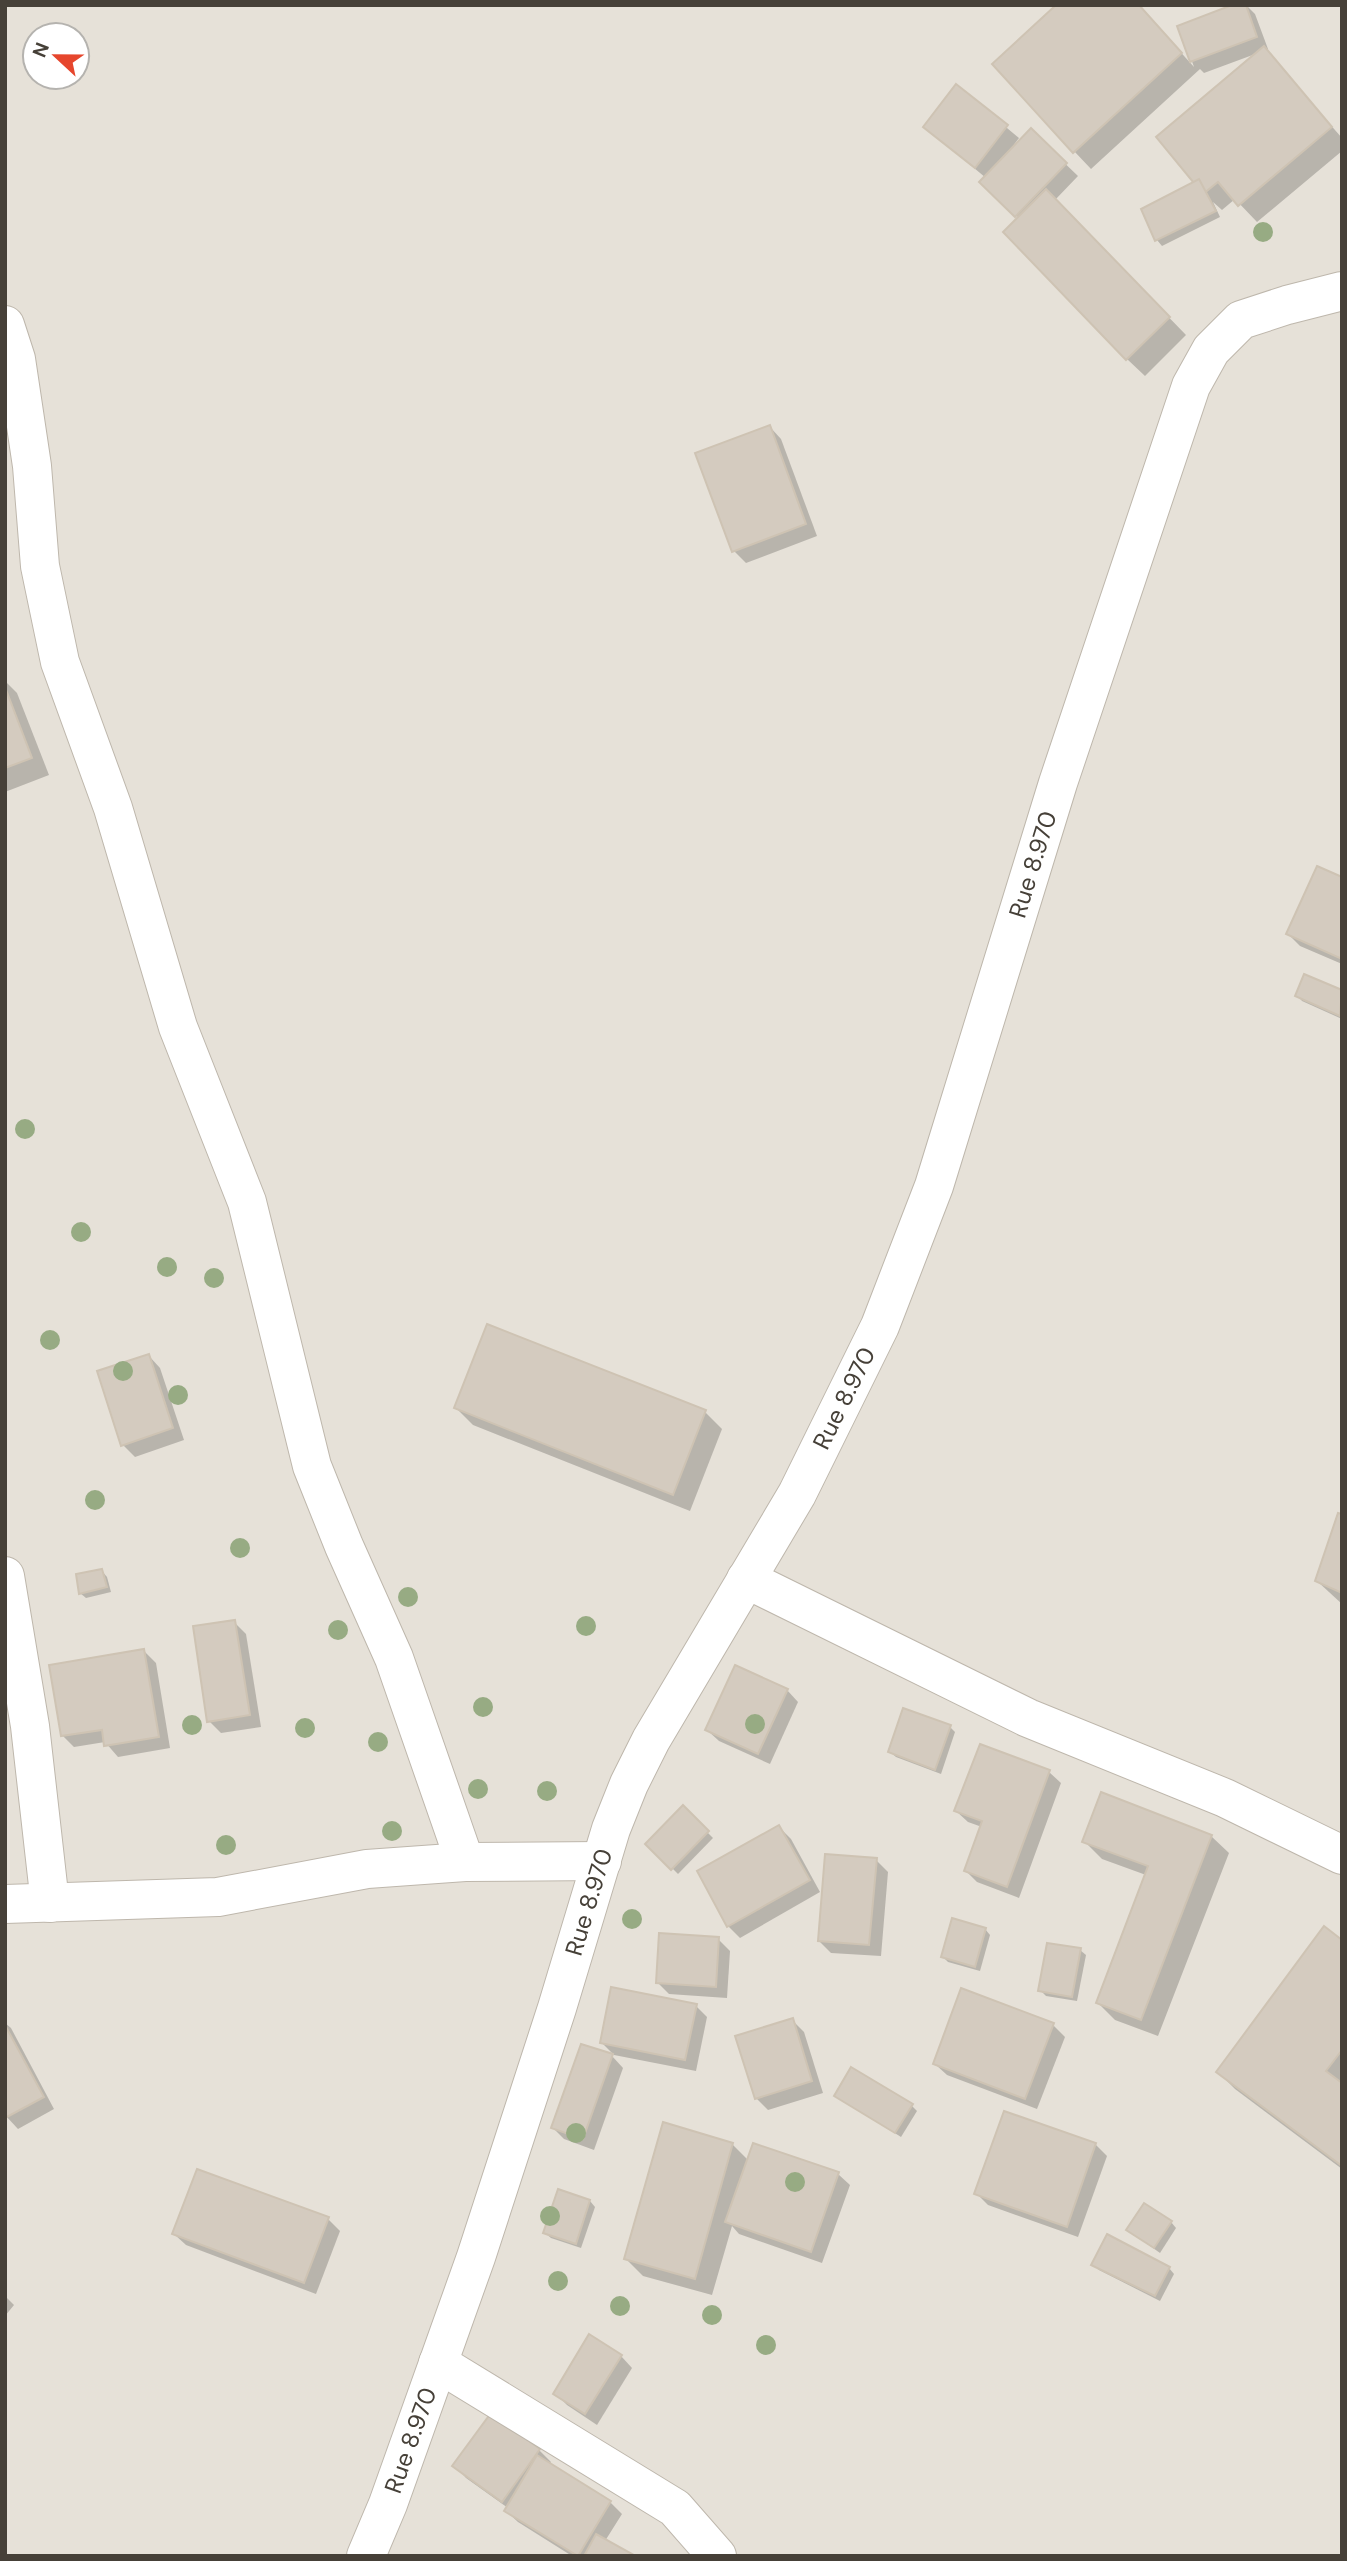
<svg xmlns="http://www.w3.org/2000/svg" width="1347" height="2561" viewBox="0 0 1347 2561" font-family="'DM Sans',sans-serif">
	<rect width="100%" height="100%" fill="#f3f0e9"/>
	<path fill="#e6e1d8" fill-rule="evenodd" d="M 5,5 L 1342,5 L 1342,2556 L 5,2556 ZM 35,35 L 77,35 L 77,77 L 35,77 Z"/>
	<g fill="#0003">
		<path d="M 1138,5 L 1194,67 L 1180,27 L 1237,5 L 1246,5 L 1255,14 L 1268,49 L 1265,50 L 1342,138 L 1342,151 L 1257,222 L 1235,199 L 1222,210 L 1213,202 L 1220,217 L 1162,246 L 1157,240 L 1144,210 L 1196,183 L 1258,53 L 1204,73 L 1200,69 L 1091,169 L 1074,151 Z"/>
		<path d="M 957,86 L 1019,138 L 1013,146 L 1015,148 L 1031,131 L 1078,176 L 1055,200 L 1186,335 L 1145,376 L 1127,359 L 1019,218 L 982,182 L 986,178 L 925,127 Z"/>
		<path d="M 770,427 L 781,439 L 817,536 L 746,563 L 734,551 Z"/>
		<path d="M 5,681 L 17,693 L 49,775 L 5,792 Z"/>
		<path d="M 1342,879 L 1342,964 L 1300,946 L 1288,934 Z"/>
		<path d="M 1342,992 L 1342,1019 L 1302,1001 L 1297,995 Z"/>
		<path d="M 149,1356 L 160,1368 L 184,1440 L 135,1457 L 123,1445 Z"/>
		<path d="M 456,1408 L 705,1412 L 722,1429 L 690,1511 L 473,1425 Z"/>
		<path d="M 1342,1516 L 1342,1604 L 1317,1581 Z"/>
		<path d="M 102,1571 L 107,1577 L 111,1592 L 86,1598 L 80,1593 Z"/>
		<path d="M 234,1622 L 246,1634 L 261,1727 L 221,1733 L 209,1721 Z"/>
		<path d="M 144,1651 L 156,1663 L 170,1748 L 118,1757 L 105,1742 L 74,1747 L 62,1735 Z"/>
		<path d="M 787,1690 L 798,1702 L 770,1764 L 719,1741 L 707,1730 Z"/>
		<path d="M 950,1727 L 955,1732 L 941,1774 L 896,1757 L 890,1752 Z"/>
		<path d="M 1049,1772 L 1061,1783 L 1019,1898 L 977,1882 L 966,1871 L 982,1827 L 968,1822 L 956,1811 Z"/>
		<path d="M 683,1808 L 713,1838 L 678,1874 L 648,1844 Z"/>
		<path d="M 779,1827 L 791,1839 L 820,1892 L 740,1938 L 728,1926 Z"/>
		<path d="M 1211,1836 L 1229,1853 L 1158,2036 L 1115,2020 L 1098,2003 L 1146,1875 L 1102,1859 L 1084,1841 Z"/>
		<path d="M 876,1860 L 888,1872 L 881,1956 L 831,1953 L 819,1941 Z"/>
		<path d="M 985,1929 L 990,1935 L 980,1971 L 948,1962 L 943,1957 Z"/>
		<path d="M 718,1939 L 730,1951 L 727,1998 L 669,1994 L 658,1983 Z"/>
		<path d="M 1342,1942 L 1342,2169 L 1235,2089 L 1218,2072 Z"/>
		<path d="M 1080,1950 L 1086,1955 L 1077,2001 L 1046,1996 L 1040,1990 Z"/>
		<path d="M 696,2006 L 707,2017 L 696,2071 L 614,2055 L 602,2043 Z"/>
		<path d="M 792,2020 L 804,2032 L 823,2093 L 768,2110 L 756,2098 Z"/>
		<path d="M 5,2023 L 11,2028 L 54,2109 L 18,2129 L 5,2115 Z"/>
		<path d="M 1053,2025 L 1065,2037 L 1037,2109 L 947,2075 L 935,2064 Z"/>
		<path d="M 612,2056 L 623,2068 L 594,2150 L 564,2139 L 553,2128 Z"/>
		<path d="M 836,2096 L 912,2106 L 917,2111 L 901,2137 Z"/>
		<path d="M 664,2125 L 733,2145 L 749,2161 L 838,2174 L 850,2185 L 822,2263 L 739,2234 L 732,2226 L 712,2295 L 643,2276 L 626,2259 Z"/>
		<path d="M 1095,2144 L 1107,2156 L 1078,2237 L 988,2205 L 976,2193 Z"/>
		<path d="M 5,2160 L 7,2205 L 5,2205 Z"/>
		<path d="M 590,2201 L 595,2207 L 581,2248 L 551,2238 L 545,2233 Z"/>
		<path d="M 328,2219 L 340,2231 L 316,2294 L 186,2245 L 174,2234 Z"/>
		<path d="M 1171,2222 L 1176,2228 L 1160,2253 L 1128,2230 Z"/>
		<path d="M 1093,2264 L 1169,2268 L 1174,2274 L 1160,2301 L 1099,2270 Z"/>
		<path d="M 5,2296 L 14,2305 L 5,2316 Z"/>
		<path d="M 621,2356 L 632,2368 L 597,2425 L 567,2405 L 555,2393 Z"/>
		<path d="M 492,2416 L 539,2450 L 551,2462 L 549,2465 L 610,2502 L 622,2514 L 605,2541 L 632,2556 L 572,2556 L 518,2522 L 506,2511 L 508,2508 L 466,2478 L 455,2466 Z"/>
	</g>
	<g fill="#d4cbbf" stroke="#cec3b3" stroke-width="2">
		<path d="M 1056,5 L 1139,5 L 1182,53 L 1073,153 L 992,64 Z"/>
		<path d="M 1232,5 L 1246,5 L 1257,37 L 1190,62 L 1177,26 Z"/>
		<path d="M 1264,46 L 1332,127 L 1238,206 L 1218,182 L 1203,194 L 1156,137 Z"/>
		<path d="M 956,84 L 1008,125 L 975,168 L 923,127 Z"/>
		<path d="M 1031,128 L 1067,163 L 1015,217 L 979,182 Z"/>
		<path d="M 1199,179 L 1216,211 L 1155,241 L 1141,209 Z"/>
		<path d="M 1046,189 L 1170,317 L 1126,360 L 1003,232 Z"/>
		<path d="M 770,425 L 806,524 L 732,552 L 695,453 Z"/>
		<path d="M 5,687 L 32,758 L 5,768 Z"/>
		<path d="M 1317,866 L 1342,877 L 1342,959 L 1286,934 Z"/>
		<path d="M 1304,974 L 1342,990 L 1340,1016 L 1295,996 Z"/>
		<path d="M 487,1324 L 706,1410 L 673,1495 L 454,1408 Z"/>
		<path d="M 149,1354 L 173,1428 L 121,1446 L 97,1371 Z"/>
		<path d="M 1338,1513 L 1342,1514 L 1342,1593 L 1315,1581 Z"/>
		<path d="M 102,1569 L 107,1587 L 79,1594 L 76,1574 Z"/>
		<path d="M 235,1620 L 250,1715 L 207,1722 L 193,1626 Z"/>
		<path d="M 144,1649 L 159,1737 L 104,1746 L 102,1730 L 61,1736 L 49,1665 Z"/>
		<path d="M 735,1665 L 788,1689 L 758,1754 L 705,1730 Z"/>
		<path d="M 903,1708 L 951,1725 L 935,1770 L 888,1752 Z"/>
		<path d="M 980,1744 L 1050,1770 L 1007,1887 L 964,1871 L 982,1821 L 954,1811 Z"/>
		<path d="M 1101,1792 L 1212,1835 L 1141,2020 L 1096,2003 L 1148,1866 L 1082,1842 Z"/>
		<path d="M 683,1805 L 709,1831 L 671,1870 L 645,1844 Z"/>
		<path d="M 779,1825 L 810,1880 L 727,1927 L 697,1871 Z"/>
		<path d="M 825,1854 L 877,1858 L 869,1945 L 818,1941 Z"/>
		<path d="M 952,1918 L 986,1928 L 975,1967 L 941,1957 Z"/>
		<path d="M 1324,1926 L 1342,1940 L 1342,2050 L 1326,2071 L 1342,2083 L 1342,2166 L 1216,2072 Z"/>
		<path d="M 659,1933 L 719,1937 L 716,1987 L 656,1983 Z"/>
		<path d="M 1047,1943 L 1081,1948 L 1072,1997 L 1038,1991 Z"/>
		<path d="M 611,1987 L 697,2004 L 685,2060 L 600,2043 Z"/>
		<path d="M 961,1988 L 1054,2023 L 1025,2099 L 933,2064 Z"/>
		<path d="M 793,2018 L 812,2081 L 755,2099 L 735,2036 Z"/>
		<path d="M 5,2025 L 44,2097 L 5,2118 Z"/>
		<path d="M 581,2044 L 613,2054 L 583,2139 L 551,2128 Z"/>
		<path d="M 851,2067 L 913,2104 L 895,2133 L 834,2096 Z"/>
		<path d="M 1004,2111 L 1096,2143 L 1067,2227 L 974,2194 Z"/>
		<path d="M 663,2122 L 733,2143 L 695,2279 L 624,2259 Z"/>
		<path d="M 753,2143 L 839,2172 L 811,2252 L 725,2222 Z"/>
		<path d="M 197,2169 L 329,2217 L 304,2283 L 172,2234 Z"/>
		<path d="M 558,2189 L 590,2200 L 576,2244 L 543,2233 Z"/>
		<path d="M 1144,2203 L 1172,2221 L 1154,2248 L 1126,2230 Z"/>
		<path d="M 1107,2234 L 1170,2267 L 1155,2296 L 1091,2265 Z"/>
		<path d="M 589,2334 L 622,2355 L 585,2414 L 553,2394 Z"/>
		<path d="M 491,2413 L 540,2449 L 502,2502 L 452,2466 Z"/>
		<path d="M 537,2455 L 611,2501 L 578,2556 L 504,2511 Z"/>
		<path d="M 596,2534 L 634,2555 L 634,2556 L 584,2556 Z"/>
	</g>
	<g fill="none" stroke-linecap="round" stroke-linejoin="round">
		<g stroke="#beb7ac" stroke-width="40">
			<g id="minor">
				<path d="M 5,325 L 16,359 L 32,466 L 40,566 L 60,662 L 113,808 L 178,1027 L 247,1202 L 312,1466 L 344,1546 L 394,1658 L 465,1862"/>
				<path d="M 5,1576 L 30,1726 L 50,1903"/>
				<path d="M 746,1579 L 1028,1718 L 1225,1798 L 1342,1855"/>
				<path d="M 5,1904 L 218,1897 L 367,1869 L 465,1862 L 602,1861"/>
				<path d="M 438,2363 L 675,2508 L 717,2556"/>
				<path id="s1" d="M 366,2556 L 388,2504 L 476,2257 L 557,2008 L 611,1829 L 629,1784 L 651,1740 L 797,1494 L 880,1326 L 934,1186 L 1058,783 L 1191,386 L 1211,350 L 1241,320 L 1287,305 L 1342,291"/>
			</g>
		</g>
		<use href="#minor" stroke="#fff" stroke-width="38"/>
	</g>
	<g fill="#97ab83">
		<circle cx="1263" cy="232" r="10"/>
		<circle cx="25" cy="1129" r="10"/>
		<circle cx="81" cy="1232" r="10"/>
		<circle cx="167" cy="1267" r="10"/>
		<circle cx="214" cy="1278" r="10"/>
		<circle cx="50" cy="1340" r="10"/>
		<circle cx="123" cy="1371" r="10"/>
		<circle cx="178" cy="1395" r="10"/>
		<circle cx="95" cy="1500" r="10"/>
		<circle cx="240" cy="1548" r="10"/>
		<circle cx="408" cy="1597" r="10"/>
		<circle cx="586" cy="1626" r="10"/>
		<circle cx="338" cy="1630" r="10"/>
		<circle cx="483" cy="1707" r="10"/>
		<circle cx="755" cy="1724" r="10"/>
		<circle cx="192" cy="1725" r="10"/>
		<circle cx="305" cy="1728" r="10"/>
		<circle cx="378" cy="1742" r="10"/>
		<circle cx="478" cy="1789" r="10"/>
		<circle cx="547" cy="1791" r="10"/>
		<circle cx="392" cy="1831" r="10"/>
		<circle cx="226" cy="1845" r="10"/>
		<circle cx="632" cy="1919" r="10"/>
		<circle cx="576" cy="2133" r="10"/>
		<circle cx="795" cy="2182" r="10"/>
		<circle cx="550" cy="2216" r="10"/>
		<circle cx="558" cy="2281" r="10"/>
		<circle cx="620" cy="2306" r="10"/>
		<circle cx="712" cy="2315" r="10"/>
		<circle cx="766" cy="2345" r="10"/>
	</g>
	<g text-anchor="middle" stroke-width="5" stroke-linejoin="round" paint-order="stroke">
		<g font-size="24" fill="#464038" stroke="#fff">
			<text dy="8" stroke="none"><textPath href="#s1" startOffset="1825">Rue 8.970</textPath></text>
			<text dy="8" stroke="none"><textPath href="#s1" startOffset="1258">Rue 8.970</textPath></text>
			<text dy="8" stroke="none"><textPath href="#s1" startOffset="691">Rue 8.970</textPath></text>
			<text dy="8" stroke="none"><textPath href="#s1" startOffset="124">Rue 8.970</textPath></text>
		</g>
	</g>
	<rect width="1347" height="2561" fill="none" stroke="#464038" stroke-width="14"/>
	<g transform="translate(56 56) rotate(292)"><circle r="33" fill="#ffffff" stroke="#b5b3af" stroke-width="2"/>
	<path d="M0-5L12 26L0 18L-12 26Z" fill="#e6462d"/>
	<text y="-10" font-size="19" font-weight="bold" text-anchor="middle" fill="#464038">N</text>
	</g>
</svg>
